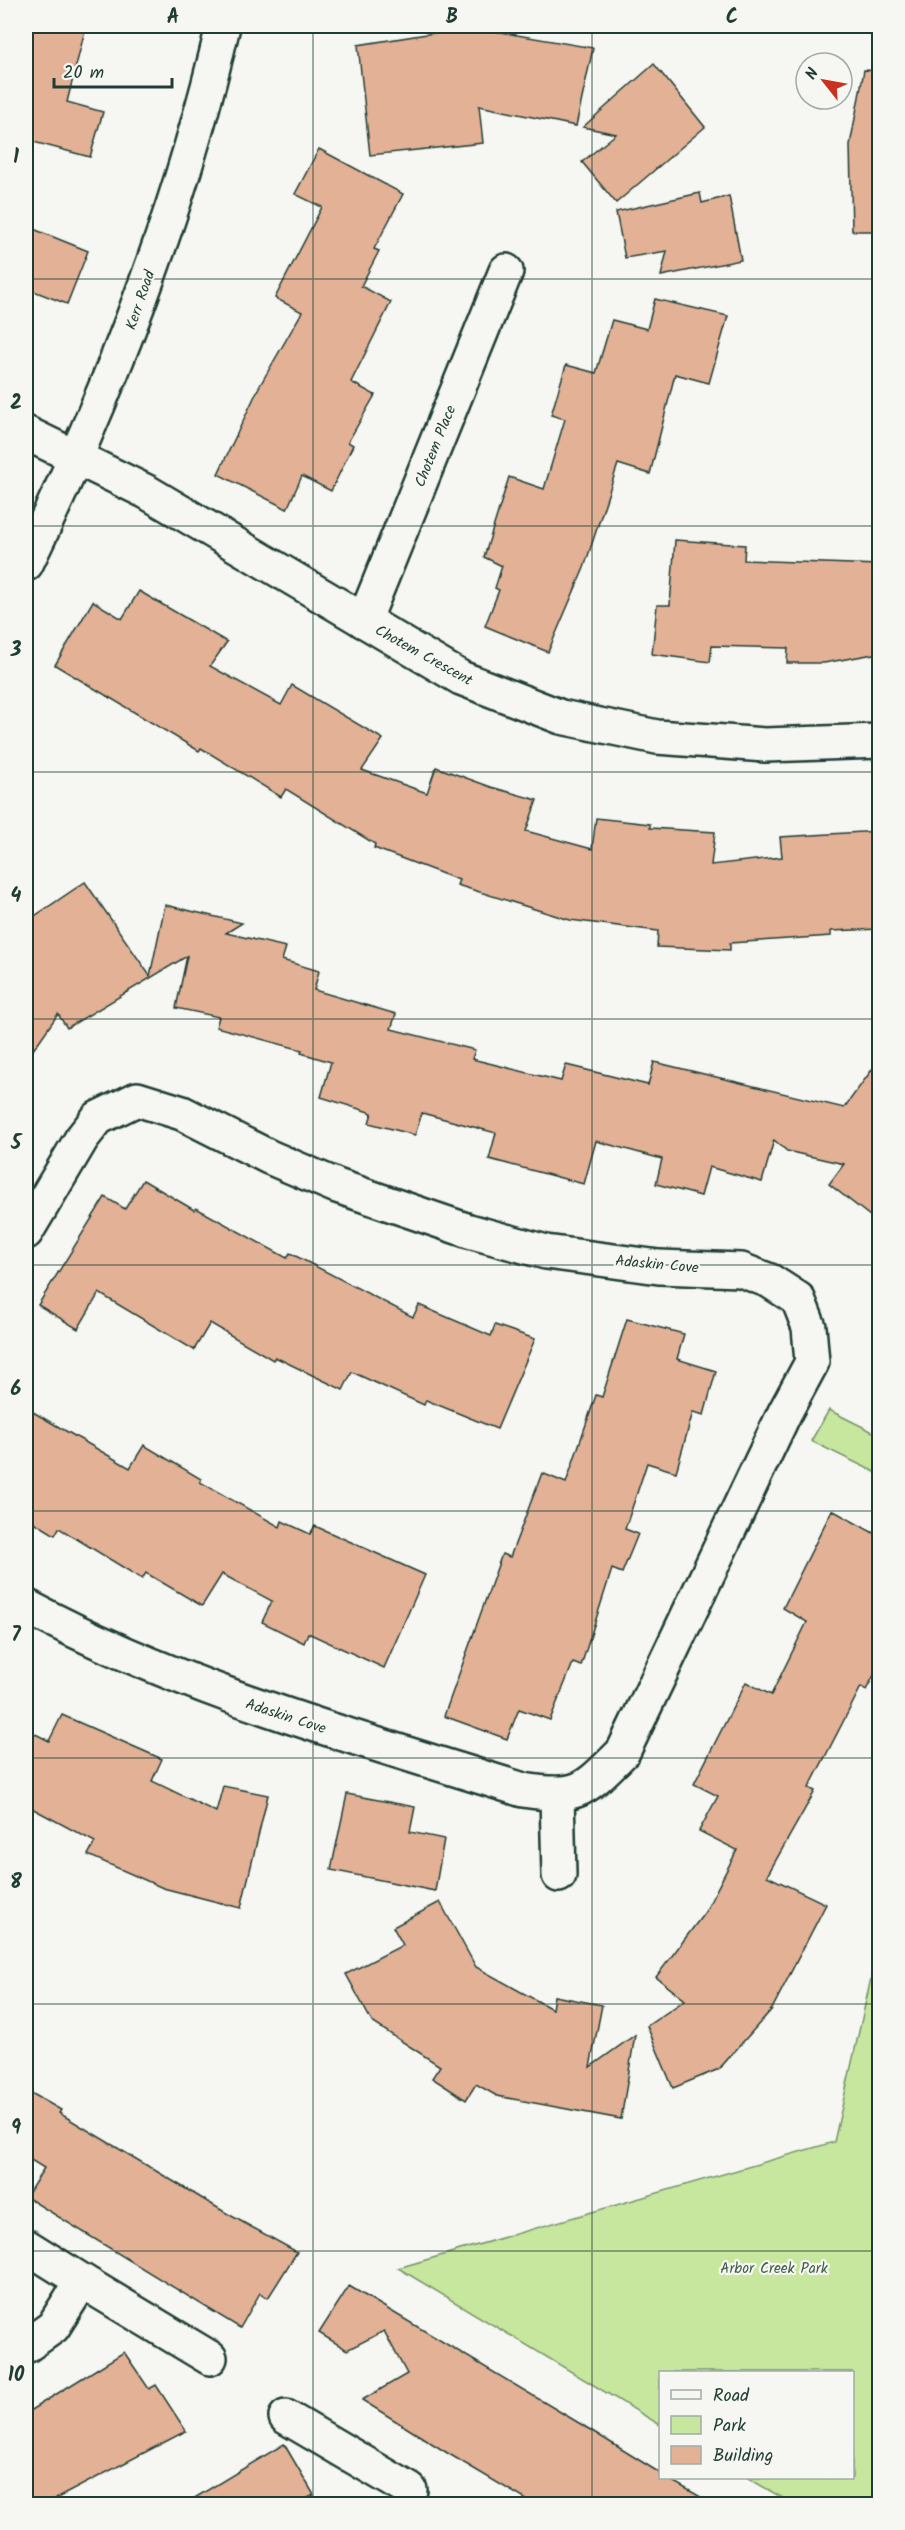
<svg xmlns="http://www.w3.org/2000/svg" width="905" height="2530" viewBox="0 0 905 2530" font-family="Kalam,sans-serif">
	<rect width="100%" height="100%" fill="#f6f6f2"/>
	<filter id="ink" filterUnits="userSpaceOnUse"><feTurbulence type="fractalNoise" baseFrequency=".0167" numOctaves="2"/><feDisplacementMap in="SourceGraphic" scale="12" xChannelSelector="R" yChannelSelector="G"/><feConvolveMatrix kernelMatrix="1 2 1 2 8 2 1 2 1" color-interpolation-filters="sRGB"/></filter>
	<g filter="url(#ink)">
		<g fill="#c7e79f" stroke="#73926a" stroke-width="1.5">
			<path d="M 829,1410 L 879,1435 L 879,1474 L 811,1441 Z"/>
			<path d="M 879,1943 L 879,2504 L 793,2504 L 748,2478 L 852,2478 L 852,2372 L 660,2372 L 660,2425 L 398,2268 L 834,2142 Z"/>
		</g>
		<g fill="#e3b195" stroke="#1f3d34" stroke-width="1.5">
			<path d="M 26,26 L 86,26 L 67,102 L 103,112 L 90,157 L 26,140 Z"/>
			<path d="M 471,27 L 593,48 L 576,126 L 479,106 L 483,143 L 370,155 L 358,45 Z"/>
			<path d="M 654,64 L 705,127 L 616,203 L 582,162 L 616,134 L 583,127 Z"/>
			<path d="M 864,70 L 879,71 L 879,231 L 852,231 L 850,145 Z"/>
			<path d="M 319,149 L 403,194 L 374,249 L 379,251 L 361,286 L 391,302 L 351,382 L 375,395 L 348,442 L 353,445 L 331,491 L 302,476 L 287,509 L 218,474 L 259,387 L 302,312 L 275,298 L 322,207 L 295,194 Z"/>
			<path d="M 700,193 L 702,203 L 729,196 L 741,260 L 661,276 L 667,251 L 625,258 L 616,212 Z"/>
			<path d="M 26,226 L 88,251 L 67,304 L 26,288 Z"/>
			<path d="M 655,299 L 728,316 L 709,383 L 675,374 L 650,474 L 618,464 L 584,568 L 548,652 L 485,626 L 499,590 L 495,588 L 502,566 L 484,557 L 509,477 L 544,489 L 565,419 L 551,415 L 566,365 L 596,373 L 612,320 L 647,329 Z"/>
			<path d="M 675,540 L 745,545 L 744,560 L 879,565 L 879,653 L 824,663 L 787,663 L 788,648 L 712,646 L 710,662 L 652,654 L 657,605 L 670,605 Z"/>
			<path d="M 139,591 L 227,642 L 210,666 L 281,705 L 292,685 L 383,739 L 362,770 L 427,793 L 436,767 L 491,787 L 537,800 L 526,831 L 592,849 L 596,818 L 650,824 L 650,828 L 715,832 L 711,865 L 782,857 L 780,837 L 879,831 L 879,929 L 831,931 L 831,936 L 730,943 L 730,950 L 657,947 L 658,931 L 570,920 L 457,885 L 459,880 L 374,848 L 375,844 L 286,789 L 281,797 L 201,748 L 199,751 L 55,665 L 93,601 L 122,619 Z"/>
			<path d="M 85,882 L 150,976 L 165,905 L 242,923 L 226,933 L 286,947 L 282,960 L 319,971 L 314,990 L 396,1014 L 391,1029 L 475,1050 L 472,1059 L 561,1081 L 566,1065 L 648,1085 L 654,1062 L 844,1108 L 879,1060 L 879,1223 L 829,1184 L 844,1164 L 787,1151 L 774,1140 L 762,1182 L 709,1167 L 701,1196 L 656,1184 L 662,1159 L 596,1141 L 584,1184 L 489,1159 L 496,1133 L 422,1113 L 415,1135 L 369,1123 L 372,1113 L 321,1097 L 331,1062 L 301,1053 L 302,1050 L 216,1027 L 219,1017 L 176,1008 L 187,956 L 67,1028 L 58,1014 L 26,1060 L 26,922 Z"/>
			<path d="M 143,1180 L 194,1210 L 196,1208 L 287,1258 L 290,1253 L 413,1317 L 419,1305 L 491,1336 L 495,1325 L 535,1339 L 497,1429 L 426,1400 L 424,1405 L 352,1372 L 343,1390 L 275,1357 L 273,1360 L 210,1323 L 194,1350 L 99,1293 L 78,1329 L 38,1305 L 105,1197 L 125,1209 Z"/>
			<path d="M 627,1319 L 684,1334 L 677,1359 L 716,1371 L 704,1415 L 693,1412 L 676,1472 L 647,1463 L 625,1529 L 638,1534 L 622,1573 L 612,1569 L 581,1666 L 573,1663 L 550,1720 L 519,1709 L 507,1739 L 444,1716 L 502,1554 L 510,1557 L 542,1473 L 566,1483 L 596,1395 L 602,1397 Z"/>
			<path d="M 26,1408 L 130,1468 L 144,1445 L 201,1479 L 200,1482 L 280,1527 L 282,1521 L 310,1534 L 315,1526 L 425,1575 L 384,1668 L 308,1633 L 304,1643 L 262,1622 L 272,1601 L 222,1574 L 202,1606 L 146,1573 L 142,1579 L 59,1528 L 55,1535 L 26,1517 Z"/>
			<path d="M 832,1510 L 879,1536 L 879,1666 L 866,1690 L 861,1687 L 809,1788 L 815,1791 L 767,1876 L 826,1904 L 772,2009 L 719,2069 L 673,2088 L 647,2026 L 685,2000 L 656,1977 L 705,1912 L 737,1850 L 699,1831 L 718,1796 L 694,1784 L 746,1682 L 771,1695 L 807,1622 L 783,1608 Z"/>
			<path d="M 62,1715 L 162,1759 L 152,1781 L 216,1812 L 223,1786 L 268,1795 L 241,1908 L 163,1888 L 88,1855 L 95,1842 L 26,1805 L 26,1729 L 49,1741 Z"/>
			<path d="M 347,1794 L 415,1807 L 410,1832 L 444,1839 L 435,1891 L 331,1870 Z"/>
			<path d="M 440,1902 L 476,1967 L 552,2009 L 554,1996 L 602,2005 L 590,2067 L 635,2035 L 621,2119 L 497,2096 L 476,2084 L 466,2100 L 432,2078 L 440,2066 L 372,2022 L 346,1974 L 403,1945 L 393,1927 Z"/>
			<path d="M 26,2090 L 61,2110 L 59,2113 L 228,2214 L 297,2252 L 268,2298 L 260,2293 L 240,2328 L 26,2197 L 44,2168 L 31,2160 L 26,2169 Z"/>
			<path d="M 349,2286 L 584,2426 L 660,2473 L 660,2478 L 667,2478 L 715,2505 L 535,2505 L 449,2454 L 362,2400 L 407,2374 L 384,2331 L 347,2350 L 319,2333 Z"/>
			<path d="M 124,2352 L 149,2389 L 156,2385 L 186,2431 L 44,2505 L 26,2505 L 26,2413 Z"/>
			<path d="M 284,2444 L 314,2495 L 294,2505 L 183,2505 Z"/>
		</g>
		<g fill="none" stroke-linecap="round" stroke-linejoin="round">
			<g stroke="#1f3d34" stroke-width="38">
				<g id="street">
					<path d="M 26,433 L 147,492 L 461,678 L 561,717 L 657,737 L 765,745 L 880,741"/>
					<path d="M 364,621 L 506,271"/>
					<path d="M 26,1232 L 82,1138 L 98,1118 L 137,1099 L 182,1113 L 269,1157 L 337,1186 L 469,1231 L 546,1252 L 659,1267 L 741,1270 L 770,1281 L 798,1299 L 809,1327 L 812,1362 L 785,1412 L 623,1752 C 583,1791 580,1799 523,1790 C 354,1737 183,1690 26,1606"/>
					<path d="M 557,1796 L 559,1875"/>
					<path d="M 26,2246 L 82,2281 L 53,2327 L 26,2346"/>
					<path d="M 82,2281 L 210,2358"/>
					<path d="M 286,2417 L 410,2490"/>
				</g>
			</g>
			<g stroke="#1f3d34" stroke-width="38">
				<path id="secondary" d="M 26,564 C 110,391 180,213 223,26"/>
			</g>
			<use href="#street" stroke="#f6f6f2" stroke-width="33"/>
			<use href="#secondary" stroke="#f6f6f2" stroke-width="33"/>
		</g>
	</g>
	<path fill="none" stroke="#1f3d34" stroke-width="1.5" stroke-opacity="0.55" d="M 313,26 L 313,2504M 592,26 L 592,2504M 26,279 L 880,279M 26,526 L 880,526M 26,772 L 880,772M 26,1019 L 880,1019M 26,1265 L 880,1265M 26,1511 L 880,1511M 26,1758 L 880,1758M 26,2004 L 880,2004M 26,2251 L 880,2251"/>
	<g text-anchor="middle" stroke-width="4.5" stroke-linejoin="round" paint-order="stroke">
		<g font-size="15" fill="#1f3d34" stroke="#f6f6f2">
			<text transform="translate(140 300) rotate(-71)" y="5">Kerr Road</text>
			<text transform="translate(435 446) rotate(-68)" y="5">Chotem Place</text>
			<text transform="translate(424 655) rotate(29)" y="5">Chotem Crescent</text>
			<text transform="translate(657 1264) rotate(5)" y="5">Adaskin Cove</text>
			<text transform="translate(286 1716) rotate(18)" y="5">Adaskin Cove</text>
		</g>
		<g font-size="15" fill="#415f49" stroke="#f6f6f2">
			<text x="774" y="2273">Arbor Creek Park</text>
		</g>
	</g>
	<rect width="905" height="2530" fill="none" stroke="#f6f6f2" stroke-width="66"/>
	<rect x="659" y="2371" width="195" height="108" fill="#f6f6f2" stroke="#a0aca6" stroke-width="1.5"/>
	<rect x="671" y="2390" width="30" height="9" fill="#f6f6f2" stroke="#a0aca6" stroke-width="1.5"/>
	<text x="713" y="2401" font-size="18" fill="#1f3d34">Road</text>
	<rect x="671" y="2416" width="30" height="18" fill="#c7e79f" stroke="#a0aca6" stroke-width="1.5"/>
	<text x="713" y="2431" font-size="18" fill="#1f3d34">Park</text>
	<rect x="671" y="2446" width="30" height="18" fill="#e3b195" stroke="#a0aca6" stroke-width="1.5"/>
	<text x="713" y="2461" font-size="18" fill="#1f3d34">Building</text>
	<g transform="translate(824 81) rotate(301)"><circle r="28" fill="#f6f6f2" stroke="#a0aca6" stroke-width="1.5"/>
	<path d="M0-4.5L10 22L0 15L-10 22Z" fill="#c8321e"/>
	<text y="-9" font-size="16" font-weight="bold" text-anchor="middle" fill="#1f3d34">N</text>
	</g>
	<path d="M54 78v9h118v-9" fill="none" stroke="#1f3d34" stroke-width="3"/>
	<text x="63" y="78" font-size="18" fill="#1f3d34" stroke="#f6f6f2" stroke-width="4.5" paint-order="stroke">20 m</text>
	<rect x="33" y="33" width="839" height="2464" fill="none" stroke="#1f3d34" stroke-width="2"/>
	<g font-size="20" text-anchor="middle" font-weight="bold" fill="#1f3d34">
		<text x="173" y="23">A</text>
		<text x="452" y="23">B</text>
		<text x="732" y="23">C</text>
		<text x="16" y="163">1</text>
		<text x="16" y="409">2</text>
		<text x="16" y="656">3</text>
		<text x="16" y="902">4</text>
		<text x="16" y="1149">5</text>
		<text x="16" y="1395">6</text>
		<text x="16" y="1641">7</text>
		<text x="16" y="1888">8</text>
		<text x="16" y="2134">9</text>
		<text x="16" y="2381">10</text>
	</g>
</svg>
